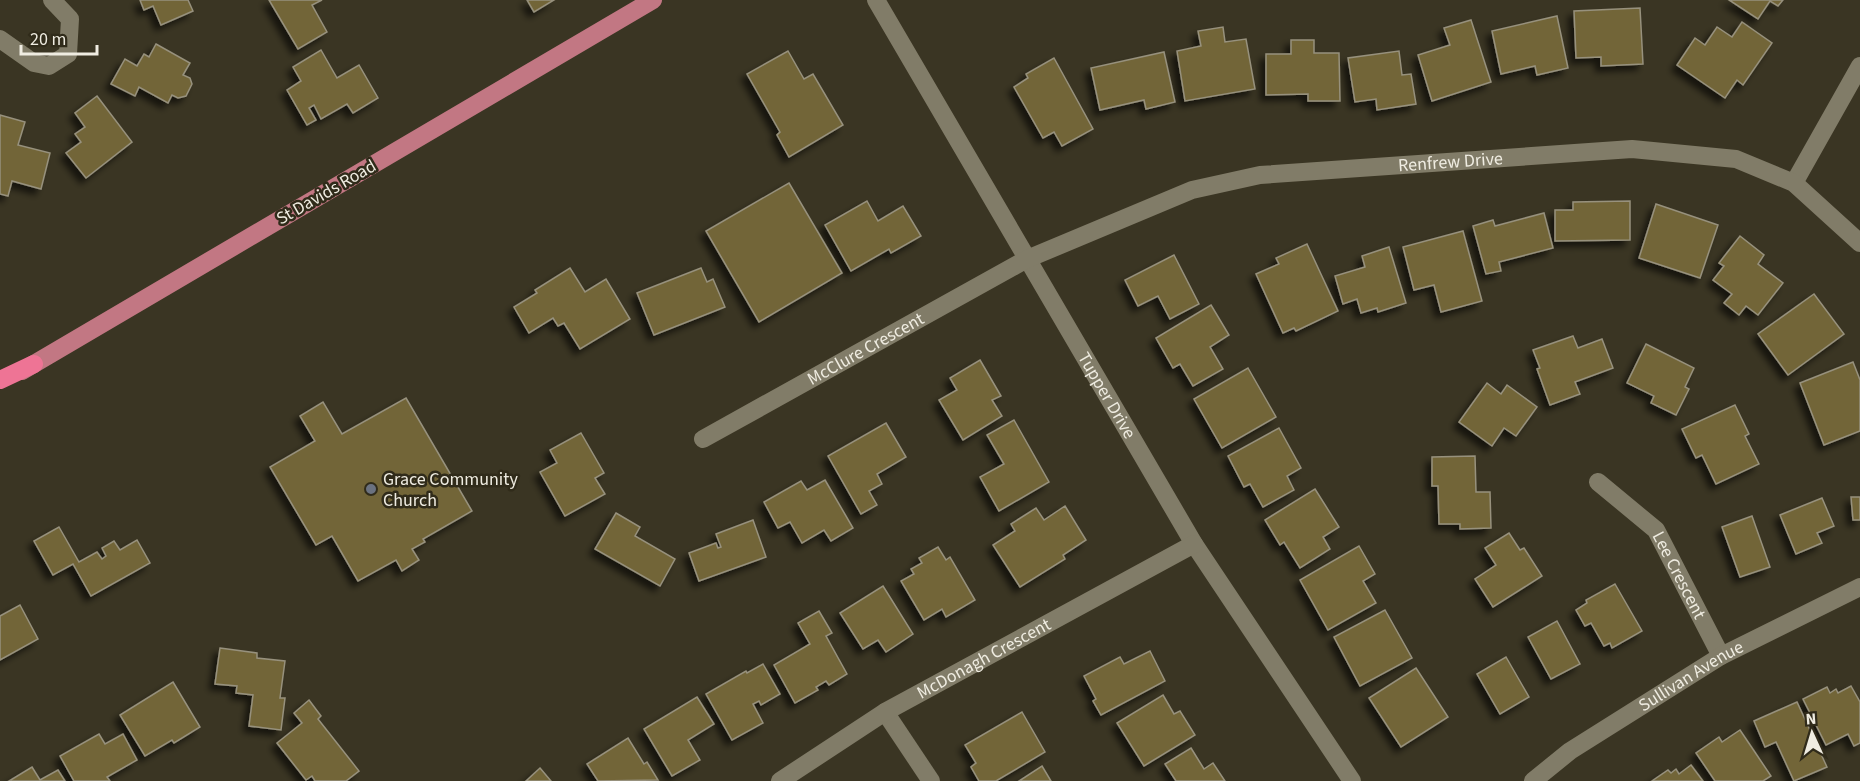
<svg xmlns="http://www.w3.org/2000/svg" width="1860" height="781" viewBox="0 0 1860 781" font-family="'Source Sans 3',sans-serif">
	<defs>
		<filter id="shadow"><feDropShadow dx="-5.5" dy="5.5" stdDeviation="3" flood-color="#0009"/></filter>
	</defs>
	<rect width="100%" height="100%" fill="#3a3523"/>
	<g fill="#726539" stroke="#97917d" stroke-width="1.5" filter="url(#shadow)">
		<path d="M 140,0 L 188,0 L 193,11 L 161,25 L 153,6 L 144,10 Z"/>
		<path d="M 269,0 L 322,0 L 312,5 L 327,32 L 298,49 Z"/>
		<path d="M 527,0 L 554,0 L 534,12 Z"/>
		<path d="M 1729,0 L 1783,0 L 1778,6 L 1770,1 L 1758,19 Z"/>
		<path d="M 1640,8 L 1643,64 L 1601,66 L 1601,57 L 1576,58 L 1574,11 Z"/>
		<path d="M 1557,16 L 1568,68 L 1537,75 L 1535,66 L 1501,74 L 1492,31 Z"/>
		<path d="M 1471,20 L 1491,82 L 1432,101 L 1418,55 L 1450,45 L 1444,28 Z"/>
		<path d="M 1742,22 L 1772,43 L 1743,85 L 1737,80 L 1725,98 L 1677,65 L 1695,38 L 1705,45 L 1717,27 L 1732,37 Z"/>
		<path d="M 1223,27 L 1225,42 L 1246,39 L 1255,89 L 1185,101 L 1177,51 L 1201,46 L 1198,31 Z"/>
		<path d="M 1291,40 L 1314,40 L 1314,53 L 1339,53 L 1340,101 L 1308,101 L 1308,94 L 1266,95 L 1266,54 L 1291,54 Z"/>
		<path d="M 156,44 L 190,63 L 183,75 L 190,78 L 192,84 L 186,96 L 178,98 L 172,95 L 168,103 L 139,87 L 135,96 L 111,84 L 125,59 L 137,66 L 144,54 L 149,57 Z"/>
		<path d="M 321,50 L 337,78 L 359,65 L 378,98 L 353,113 L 347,104 L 321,119 L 314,105 L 309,108 L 316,120 L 307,125 L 287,90 L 301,81 L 293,67 Z"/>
		<path d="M 788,51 L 804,79 L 813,74 L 843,125 L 789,157 L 777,135 L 780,132 L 747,74 Z"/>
		<path d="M 1399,51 L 1402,75 L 1411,74 L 1416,104 L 1377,110 L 1376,99 L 1355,102 L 1348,58 Z"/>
		<path d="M 1164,52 L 1175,102 L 1146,109 L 1144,100 L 1100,110 L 1091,68 Z"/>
		<path d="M 1054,58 L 1093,129 L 1062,146 L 1054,132 L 1043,138 L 1014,87 L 1028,78 L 1026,74 Z"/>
		<path d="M 97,96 L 132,142 L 86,178 L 66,153 L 81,142 L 75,134 L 85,127 L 75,113 Z"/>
		<path d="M 0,115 L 25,122 L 18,145 L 50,153 L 41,189 L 12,181 L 8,196 L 0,194 Z"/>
		<path d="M 789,183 L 842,273 L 759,322 L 706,231 Z"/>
		<path d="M 867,201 L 878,221 L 903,206 L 921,236 L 891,253 L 889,249 L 851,271 L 825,225 Z"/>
		<path d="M 1630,201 L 1630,240 L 1555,241 L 1555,210 L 1573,210 L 1573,202 Z"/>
		<path d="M 1656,204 L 1718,225 L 1700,278 L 1639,258 Z"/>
		<path d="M 1544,213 L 1553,248 L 1499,262 L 1501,271 L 1486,274 L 1473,226 L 1493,220 L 1495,226 Z"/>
		<path d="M 1463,231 L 1482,301 L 1441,312 L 1434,285 L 1414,290 L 1403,247 Z"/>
		<path d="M 1740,236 L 1764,255 L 1758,264 L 1783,283 L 1758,315 L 1746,306 L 1739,315 L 1724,303 L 1732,294 L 1713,280 L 1724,266 L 1719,263 Z"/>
		<path d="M 1307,244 L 1338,311 L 1296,331 L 1294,328 L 1283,333 L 1256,274 L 1279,264 L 1276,258 Z"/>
		<path d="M 1389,247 L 1406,303 L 1378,312 L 1377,308 L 1361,313 L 1357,299 L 1343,304 L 1335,276 L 1365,267 L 1362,256 Z"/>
		<path d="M 1174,255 L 1199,304 L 1170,319 L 1158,296 L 1138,306 L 1125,280 Z"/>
		<path d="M 570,268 L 585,292 L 606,279 L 630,319 L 580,349 L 564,323 L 558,326 L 553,318 L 529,333 L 514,307 L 537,293 L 535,290 Z"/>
		<path d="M 701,268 L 707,282 L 713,279 L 725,307 L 654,335 L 637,293 Z"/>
		<path d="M 1814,294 L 1844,334 L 1788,375 L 1758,334 Z"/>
		<path d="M 1211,305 L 1229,335 L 1210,347 L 1223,369 L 1193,386 L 1180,364 L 1173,368 L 1156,338 Z"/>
		<path d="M 1573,336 L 1578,348 L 1602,339 L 1613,368 L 1575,382 L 1580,394 L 1550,405 L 1537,369 L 1540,368 L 1533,350 Z"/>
		<path d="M 1646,344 L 1694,368 L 1685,387 L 1689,389 L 1676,415 L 1651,403 L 1654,396 L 1627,383 Z"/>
		<path d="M 980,360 L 1001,396 L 992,400 L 1002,416 L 963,440 L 939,400 L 957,390 L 950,378 Z"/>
		<path d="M 1853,362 L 1860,380 L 1860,431 L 1824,445 L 1800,383 Z"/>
		<path d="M 1248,368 L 1276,417 L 1222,448 L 1194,399 Z"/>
		<path d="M 1487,383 L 1501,394 L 1507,385 L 1537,407 L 1516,436 L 1504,428 L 1492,446 L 1459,422 Z"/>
		<path d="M 406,398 L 472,511 L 423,539 L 425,542 L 412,549 L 419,560 L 402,571 L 396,560 L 358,581 L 332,536 L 316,545 L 270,467 L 315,441 L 300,416 L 323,402 L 342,434 Z"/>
		<path d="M 1735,405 L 1749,434 L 1745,436 L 1759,464 L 1716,484 L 1702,455 L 1696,458 L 1682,429 Z"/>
		<path d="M 1014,420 L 1049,482 L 999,511 L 980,477 L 1004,464 L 987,435 Z"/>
		<path d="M 886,423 L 906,457 L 877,474 L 882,484 L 869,491 L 877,505 L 861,514 L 828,456 Z"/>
		<path d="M 1279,428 L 1301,468 L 1287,476 L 1294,490 L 1263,507 L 1250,484 L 1244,487 L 1228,456 Z"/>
		<path d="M 581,433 L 604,473 L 595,478 L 605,494 L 565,516 L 540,472 L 557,463 L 550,450 Z"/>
		<path d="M 1475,456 L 1476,492 L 1490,492 L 1491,528 L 1460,529 L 1460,524 L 1439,524 L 1438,486 L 1432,486 L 1432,457 Z"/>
		<path d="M 825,480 L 853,528 L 831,541 L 824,530 L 802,543 L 790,522 L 778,528 L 764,502 L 801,481 L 807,490 Z"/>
		<path d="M 1315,489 L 1339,527 L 1323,537 L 1330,549 L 1300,568 L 1284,542 L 1280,545 L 1265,520 Z"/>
		<path d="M 1851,497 L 1860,497 L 1860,520 L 1853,520 Z"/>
		<path d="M 1822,498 L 1834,526 L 1817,533 L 1822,543 L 1796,554 L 1780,515 Z"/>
		<path d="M 1065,506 L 1086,540 L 1063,555 L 1065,559 L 1020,587 L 993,545 L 1015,531 L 1011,524 L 1036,508 L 1044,520 Z"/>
		<path d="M 616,513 L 640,527 L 635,536 L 675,559 L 660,586 L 595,549 Z"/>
		<path d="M 1752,516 L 1770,567 L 1740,577 L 1722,527 Z"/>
		<path d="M 753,520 L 766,557 L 699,581 L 689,553 L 716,543 L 718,548 L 721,547 L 716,534 Z"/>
		<path d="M 59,527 L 79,562 L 97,552 L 102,559 L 106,556 L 102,548 L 114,541 L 120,550 L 137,540 L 150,563 L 91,596 L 73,564 L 53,575 L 34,541 Z"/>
		<path d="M 1509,533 L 1520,550 L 1524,548 L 1542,576 L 1493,607 L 1475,579 L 1496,565 L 1485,548 Z"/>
		<path d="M 1359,546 L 1375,574 L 1363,581 L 1376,603 L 1328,630 L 1300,580 Z"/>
		<path d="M 938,547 L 946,560 L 950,557 L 975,600 L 946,617 L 942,609 L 924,620 L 901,581 L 914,574 L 911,569 L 922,563 L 919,558 Z"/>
		<path d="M 1615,584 L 1642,631 L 1612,648 L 1610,643 L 1604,646 L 1591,623 L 1585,626 L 1576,610 L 1587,603 L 1586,600 Z"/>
		<path d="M 883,586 L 913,634 L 886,652 L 878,640 L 863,649 L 840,613 Z"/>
		<path d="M 20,605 L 38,639 L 0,660 L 0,616 Z"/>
		<path d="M 1385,610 L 1412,658 L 1360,686 L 1334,637 Z"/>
		<path d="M 819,611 L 832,633 L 826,636 L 847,674 L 829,685 L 826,681 L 816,687 L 818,690 L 795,703 L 774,665 L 810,644 L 798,623 Z"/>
		<path d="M 1557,621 L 1580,664 L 1551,679 L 1528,637 Z"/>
		<path d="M 220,648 L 257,653 L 257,658 L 285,661 L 280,698 L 285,698 L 281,730 L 249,726 L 253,695 L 236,693 L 237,686 L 215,684 Z"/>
		<path d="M 1150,651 L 1165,681 L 1101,715 L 1093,701 L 1096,699 L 1084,676 L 1120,657 L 1124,664 Z"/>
		<path d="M 1506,657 L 1529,697 L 1500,714 L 1477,674 Z"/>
		<path d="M 763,664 L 780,694 L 761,705 L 759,701 L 753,704 L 763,723 L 732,740 L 706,694 L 746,671 L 747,673 Z"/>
		<path d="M 1416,668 L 1448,717 L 1401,747 L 1369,698 Z"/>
		<path d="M 173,682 L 200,727 L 174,743 L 172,740 L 145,756 L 120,715 Z"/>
		<path d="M 1851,686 L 1860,702 L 1860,743 L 1854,746 L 1848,734 L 1826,745 L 1803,699 L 1827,687 L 1830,693 L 1836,689 L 1838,693 Z"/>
		<path d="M 1163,695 L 1174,714 L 1180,711 L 1195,735 L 1144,766 L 1117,723 Z"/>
		<path d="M 697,697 L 714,724 L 688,740 L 700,760 L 672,776 L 644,729 Z"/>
		<path d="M 309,700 L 321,716 L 318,719 L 359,771 L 346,781 L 315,781 L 312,776 L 306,780 L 277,743 L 302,723 L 294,713 Z"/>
		<path d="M 1797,702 L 1827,767 L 1794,781 L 1776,742 L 1765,747 L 1754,721 Z"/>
		<path d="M 1022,712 L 1045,752 L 996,781 L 979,781 L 971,767 L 976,763 L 965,745 Z"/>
		<path d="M 1740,730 L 1771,776 L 1763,781 L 1715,781 L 1696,753 L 1719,737 L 1722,742 Z"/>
		<path d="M 99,734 L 105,744 L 123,734 L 137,760 L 107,777 L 110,781 L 74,781 L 60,756 Z"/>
		<path d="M 628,738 L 644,764 L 647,762 L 658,780 L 598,781 L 587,764 Z"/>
		<path d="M 1191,748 L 1204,769 L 1213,763 L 1225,781 L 1176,781 L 1165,764 Z"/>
		<path d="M 1691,765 L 1703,781 L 1652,781 L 1668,770 L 1671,773 L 1676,769 L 1679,774 Z"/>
		<path d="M 1042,766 L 1051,781 L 1019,781 Z"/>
		<path d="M 32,767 L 40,780 L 58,770 L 65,781 L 9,781 Z"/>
		<path d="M 540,768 L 551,781 L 526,781 Z"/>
	</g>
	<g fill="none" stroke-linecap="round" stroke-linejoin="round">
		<g stroke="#817c68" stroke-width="18">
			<path id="s1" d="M 876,0 L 1194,544 L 1352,781"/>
			<path d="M 0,39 L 34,63 L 49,66 L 68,54 L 70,19 L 52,0"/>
			<path d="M 1794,183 L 1860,66"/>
			<path id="s2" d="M 703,439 L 1027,259 L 1192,190 L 1260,175 L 1632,149 L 1736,159 L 1794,183 L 1860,243"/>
			<path id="s3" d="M 1598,482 L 1656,530 L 1721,656"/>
			<path d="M 885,712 L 931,781"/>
			<path id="s4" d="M 780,781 L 885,712 L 1194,544"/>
			<path id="s5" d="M 1533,781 L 1570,751 L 1721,656 L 1860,587"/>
		</g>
		<path stroke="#c27783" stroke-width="18" d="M 22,371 L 653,0"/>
		<path stroke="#ee7495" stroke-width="18" d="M 0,380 L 34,364"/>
	</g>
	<circle fill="#6b7280" stroke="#302b1a" stroke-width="2" cx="371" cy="489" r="6"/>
	<g text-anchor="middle" stroke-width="5" stroke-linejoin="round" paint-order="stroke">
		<g font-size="18" fill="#efece1" stroke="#302b1a">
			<text dy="6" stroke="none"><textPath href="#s2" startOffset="810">Renfrew Drive</textPath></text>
			<text transform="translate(326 192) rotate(-30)" y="6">St Davids Road</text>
			<text dy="6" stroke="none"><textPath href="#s2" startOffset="186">McClure Crescent</textPath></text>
			<text dy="6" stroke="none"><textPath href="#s1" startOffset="458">Tupper Drive</textPath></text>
			<text dy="6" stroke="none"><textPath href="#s3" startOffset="126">Lee Crescent</textPath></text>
			<text dy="6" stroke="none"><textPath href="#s4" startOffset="238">McDonagh Crescent</textPath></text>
			<text dy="6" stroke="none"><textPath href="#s5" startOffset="190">Sullivan Avenue</textPath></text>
		</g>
		<g font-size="18" fill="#efece1" stroke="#302b1a" text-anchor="start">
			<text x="383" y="485">Grace Community<tspan x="383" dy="21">Church</tspan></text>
		</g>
	</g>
	<g transform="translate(1812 733) rotate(356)" stroke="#302b1a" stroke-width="4.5" paint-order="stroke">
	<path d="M0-4.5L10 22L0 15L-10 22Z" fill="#efece1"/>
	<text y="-9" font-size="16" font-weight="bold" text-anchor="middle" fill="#efece1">N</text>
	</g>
	<path d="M21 45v9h76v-9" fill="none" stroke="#efece1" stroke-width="3"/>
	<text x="30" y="45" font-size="18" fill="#efece1" stroke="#302b1a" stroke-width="4.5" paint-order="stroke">20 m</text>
</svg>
